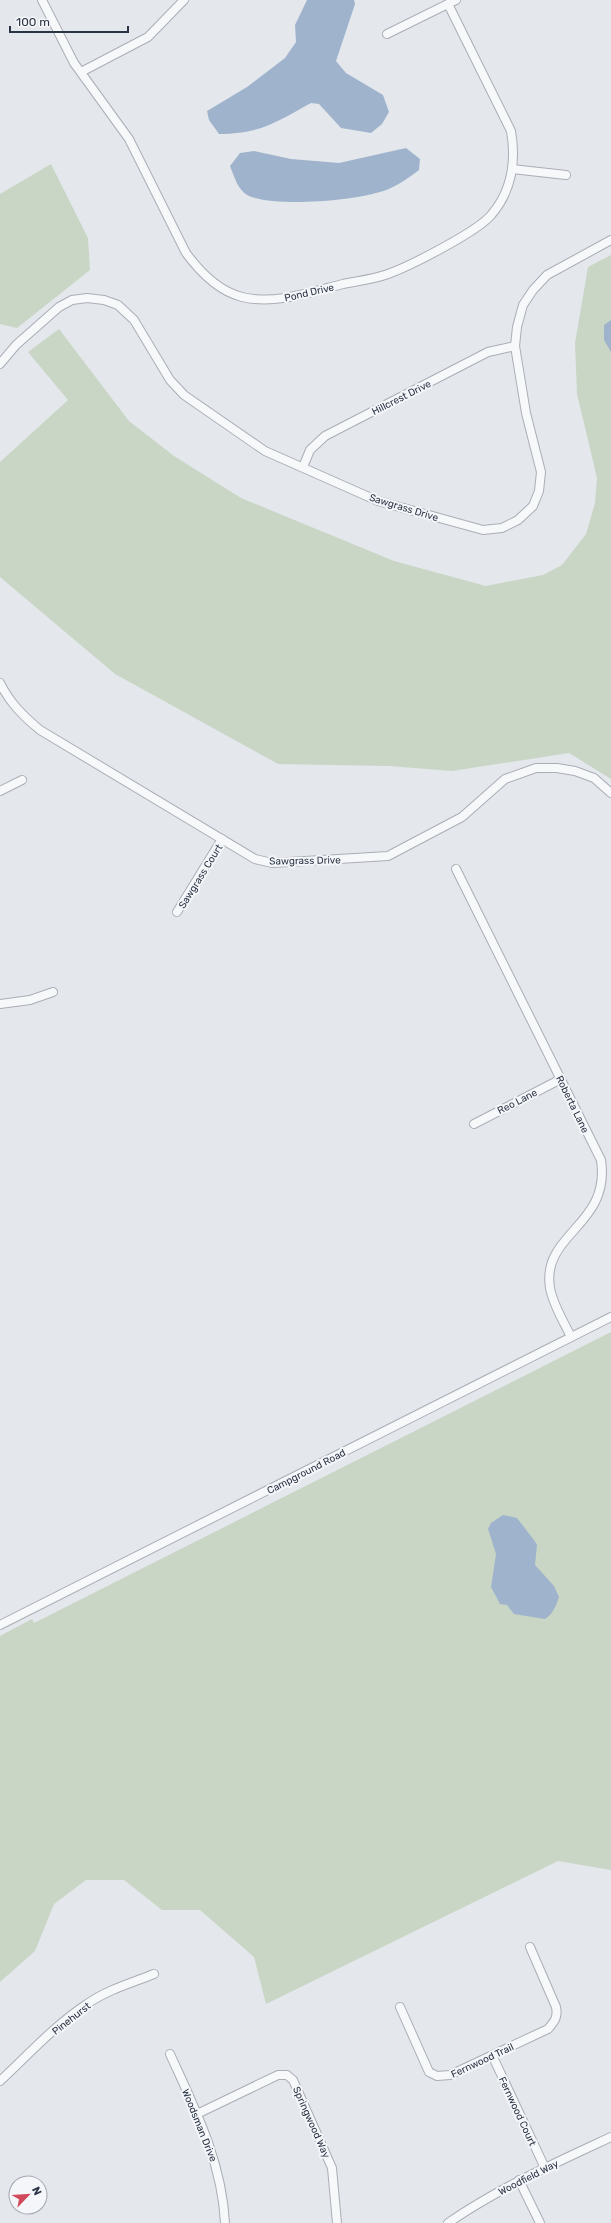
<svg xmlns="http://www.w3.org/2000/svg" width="611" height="2223" viewBox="0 0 611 2223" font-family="Rubik,sans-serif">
	<rect width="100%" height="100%" fill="#e4e7ec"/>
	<g fill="#c9d6c5">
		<path d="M 51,164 L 88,238 L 90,270 L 17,328 L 0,324 L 0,194 Z"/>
		<path d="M 611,255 L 611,779 L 569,753 L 452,771 L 389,766 L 278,764 L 115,674 L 0,577 L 0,462 L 68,400 L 28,352 L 59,329 L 129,421 L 174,456 L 241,498 L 394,561 L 486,586 L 543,575 L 562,565 L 586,534 L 595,503 L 597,478 L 577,394 L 575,343 L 588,267 Z"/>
		<path d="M 611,1332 L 611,1870 L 558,1861 L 266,2004 L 254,1957 L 200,1910 L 162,1910 L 124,1880 L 86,1880 L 54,1904 L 35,1951 L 0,1982 L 0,1636 L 32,1619 L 34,1623 Z"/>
	</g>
	<g fill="#9fb4cc">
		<path d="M 307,0 L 354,0 L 355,4 L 336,61 L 346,73 L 383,95 L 389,112 L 382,124 L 371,133 L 341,128 L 319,104 L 311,103 C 277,122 260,134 219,134 L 209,120 L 207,111 L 247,87 L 285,58 L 296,42 L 295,25 Z"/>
		<path d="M 406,148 L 420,159 L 419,170 C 407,179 392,190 376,193 C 348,201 276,207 249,196 C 238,191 234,176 230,166 L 240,153 L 254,151 L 291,159 L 339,163 Z"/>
		<path d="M 611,320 L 611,352 L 604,340 L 604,325 Z"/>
		<path d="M 503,1515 L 517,1518 L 534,1540 L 537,1545 L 535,1565 L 554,1586 L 559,1597 C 556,1606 553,1614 545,1619 L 514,1614 L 507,1605 L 500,1604 L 491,1587 L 496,1554 L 488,1529 L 491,1523 Z"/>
	</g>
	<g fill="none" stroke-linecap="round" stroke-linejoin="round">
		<g stroke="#a9aeb7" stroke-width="10">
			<g id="minor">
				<path d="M 42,0 L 74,63 L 129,139 L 186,253 C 200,272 218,291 242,297 C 275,305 311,292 343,284 C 358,281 374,279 388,274 C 410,266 479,231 492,214 C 512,190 516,160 511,131 L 448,4"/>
				<path d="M 387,34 L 456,0"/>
				<path d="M 81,72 L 148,37 L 184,0"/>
				<path d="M 512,169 L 566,175"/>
				<path d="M 0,364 L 16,345 L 59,307 L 72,300 L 87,298 L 104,300 L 118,305 L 134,320 L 170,380 L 184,395 L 265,451 L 378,501 L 483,530 L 502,528 L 518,520 L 533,506 L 539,491 L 541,472 L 526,413 L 515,346 L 517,327 L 523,305 L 533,290 L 547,275 L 611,240"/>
				<path d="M 303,467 L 310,450 L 325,436 L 488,352 L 515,346"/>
				<path d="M 0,683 C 10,703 23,716 40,730 L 255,859 L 272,863 L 388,856 L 462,817 L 505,779 L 536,768 L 557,768 L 575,771 L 594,778 L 611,793"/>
				<path d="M 0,791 L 22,780"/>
				<path d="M 456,869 L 601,1160 C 611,1226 541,1233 550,1288 C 553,1305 564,1322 571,1337"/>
				<path d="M 177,912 L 222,839"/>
				<path d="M 0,1004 L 30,1000 L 53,992"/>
				<path d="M 474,1124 L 561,1079"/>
				<path d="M 0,1625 L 611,1317"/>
				<path d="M 400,2007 L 429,2072 L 437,2076 L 450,2075 L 548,2029 C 555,2021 558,2017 556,2007 L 530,1947"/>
				<path d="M 170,2054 C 195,2109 222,2162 225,2223"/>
				<path d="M 492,2055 L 545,2168"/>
				<path d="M 0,2081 C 28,2055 55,2025 87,2004 C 107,1990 131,1983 154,1974"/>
				<path d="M 197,2114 L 278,2075 L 287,2075 L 293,2080 L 332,2168 L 337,2223"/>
				<path d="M 519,2180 L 540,2223"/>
				<path d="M 448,2223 C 499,2188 555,2163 611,2137"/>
			</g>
		</g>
		<use href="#minor" stroke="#f7f8fa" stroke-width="8"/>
	</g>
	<g text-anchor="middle" stroke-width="4" stroke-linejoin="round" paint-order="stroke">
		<g font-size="10" fill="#2b3445" stroke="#f4f6f9">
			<text transform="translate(309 292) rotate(-13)" y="4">Pond Drive</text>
			<text transform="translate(401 397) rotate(-27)" y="4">Hillcrest Drive</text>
			<text transform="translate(404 507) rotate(17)" y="4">Sawgrass Drive</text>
			<text transform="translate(305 860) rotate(-1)" y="4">Sawgrass Drive</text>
			<text transform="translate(200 876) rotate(-58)" y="4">Sawgrass Court</text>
			<text transform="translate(517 1101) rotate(-27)" y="4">Reo Lane</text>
			<text transform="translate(573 1104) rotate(64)" y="4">Roberta Lane</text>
			<text transform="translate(306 1471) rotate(-27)" y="4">Campground Road</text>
			<text transform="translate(71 2018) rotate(-38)" y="4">Pinehurst</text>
			<text transform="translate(482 2060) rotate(-25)" y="4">Fernwood Trail</text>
			<text transform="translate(518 2111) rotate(65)" y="4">Fernwood Court</text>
			<text transform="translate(312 2122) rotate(66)" y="4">Springwood Way</text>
			<text transform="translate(200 2125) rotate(68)" y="4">Woodsman Drive</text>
			<text transform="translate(528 2177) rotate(-27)" y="4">Woodfield Way</text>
		</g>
	</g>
	<g transform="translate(28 2195) rotate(65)"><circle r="19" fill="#f4f6f9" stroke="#a4a8b1"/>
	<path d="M0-3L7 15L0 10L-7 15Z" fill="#d1495b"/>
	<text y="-6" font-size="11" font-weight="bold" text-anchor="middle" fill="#2b3445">N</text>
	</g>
	<path d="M10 26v6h118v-6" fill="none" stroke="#2b3445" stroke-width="2"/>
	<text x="16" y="26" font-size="12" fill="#2b3445" stroke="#f4f6f9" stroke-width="3" paint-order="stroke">100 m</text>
</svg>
